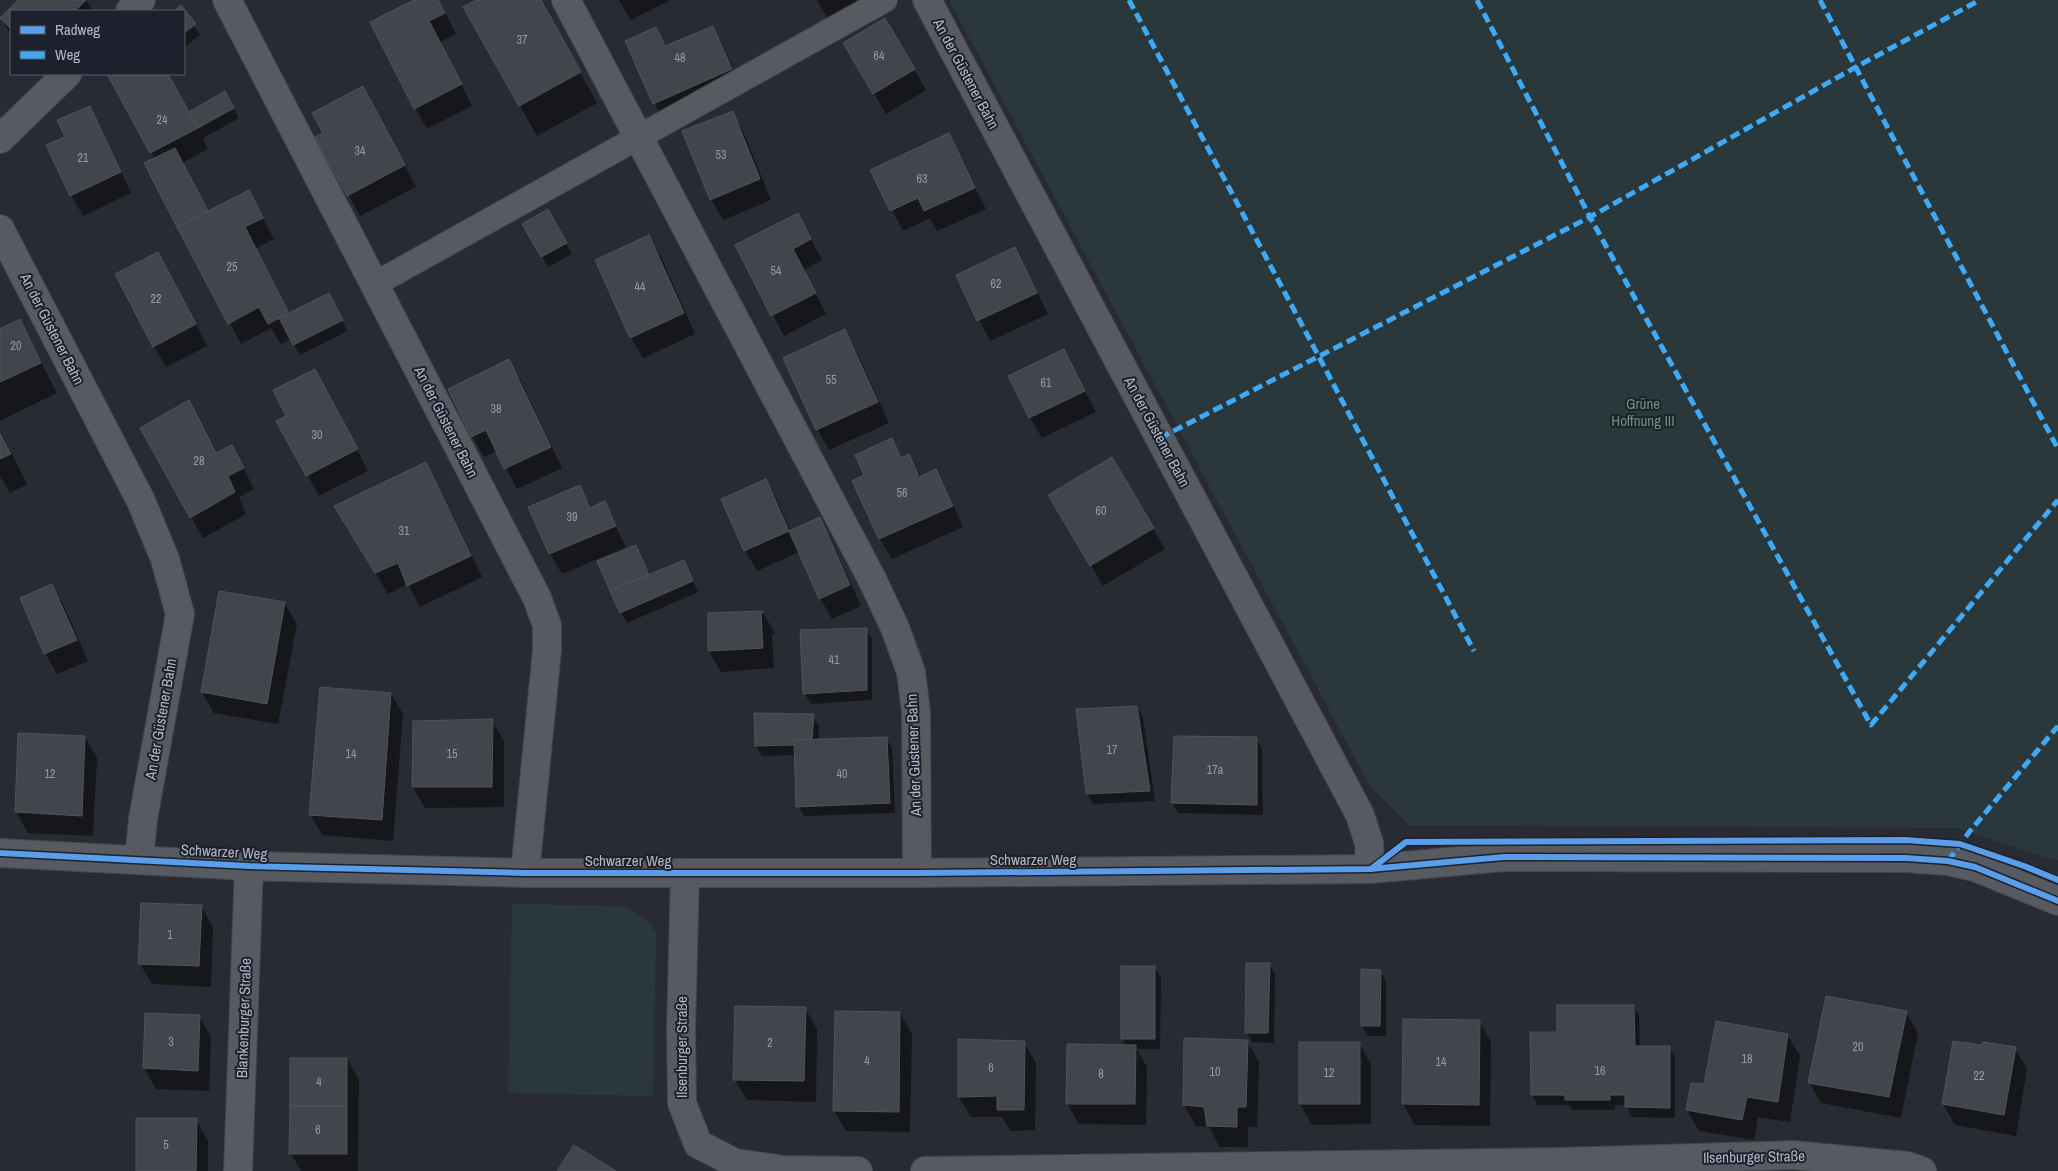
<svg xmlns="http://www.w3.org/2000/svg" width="2058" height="1171" viewBox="0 0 2058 1171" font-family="'Archivo Narrow',sans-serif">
	<rect width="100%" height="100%" fill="#282b33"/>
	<g fill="#2a383c">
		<path d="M 949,0 L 2058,0 L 2058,860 L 2050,859 L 1957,828 L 1409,825 L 1370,786 Z"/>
		<path d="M 512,904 L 623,906 L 649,922 L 656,933 L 653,1096 L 508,1093 Z"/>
	</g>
	<g fill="#0007">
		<path d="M 20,0 L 86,0 L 93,11 L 11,11 L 11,35 L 1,18 Z"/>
		<path d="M 417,0 L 438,0 L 445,12 L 456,34 L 440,42 L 472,106 L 427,129 L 415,108 Z"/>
		<path d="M 479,0 L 540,0 L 597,103 L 537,136 L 465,8 Z"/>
		<path d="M 619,0 L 671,0 L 631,20 Z"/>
		<path d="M 817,0 L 879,0 L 831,24 Z"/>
		<path d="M 181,7 L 200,35 L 184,48 L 184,11 L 176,11 Z"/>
		<path d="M 885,20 L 926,90 L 886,114 L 845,44 Z"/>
		<path d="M 713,27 L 724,48 L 743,90 L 666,124 L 654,103 L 656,29 L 666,47 Z"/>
		<path d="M 108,74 L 168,74 L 189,113 L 225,93 L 239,118 L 203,138 L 208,149 L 182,163 L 209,212 L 260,213 L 274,239 L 256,248 L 290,314 L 334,304 L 347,331 L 300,355 L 291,339 L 281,344 L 271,328 L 241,344 L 146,164 L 155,159 Z"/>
		<path d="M 89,107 L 101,128 L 131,193 L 83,216 L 71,195 Z"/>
		<path d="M 375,108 L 416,187 L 360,216 L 317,138 Z"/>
		<path d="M 732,112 L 744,133 L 771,200 L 723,220 L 711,199 Z"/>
		<path d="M 948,135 L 986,209 L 937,231 L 930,218 L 903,231 L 872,171 Z"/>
		<path d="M 547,211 L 572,254 L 548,267 L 524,224 Z"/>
		<path d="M 798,215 L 822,260 L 804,270 L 826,314 L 784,336 L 773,315 Z"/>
		<path d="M 649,237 L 661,257 L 695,334 L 643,358 L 631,338 Z"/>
		<path d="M 1015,249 L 1048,314 L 990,341 L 957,276 Z"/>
		<path d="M 170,274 L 207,346 L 166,367 L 154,346 Z"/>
		<path d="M 19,321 L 57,393 L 0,421 L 0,330 Z"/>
		<path d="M 845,331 L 857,352 L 889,423 L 829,450 L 817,429 Z"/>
		<path d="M 1063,350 L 1096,412 L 1042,438 L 1030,418 Z"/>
		<path d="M 509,361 L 521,381 L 562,468 L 517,489 L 497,451 L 484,457 L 472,436 Z"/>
		<path d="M 327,391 L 368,471 L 319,496 L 278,421 Z"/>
		<path d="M 189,402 L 217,454 L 243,467 L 254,489 L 239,497 L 246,514 L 203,538 L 141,428 Z"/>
		<path d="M 0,430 L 27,484 L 10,493 L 0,476 Z"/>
		<path d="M 891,440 L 902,458 L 908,455 L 921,477 L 936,470 L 947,491 L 963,527 L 892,559 L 880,539 Z"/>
		<path d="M 1112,459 L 1165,549 L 1103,586 L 1050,495 Z"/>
		<path d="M 425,463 L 437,484 L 482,577 L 420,607 L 408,584 L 388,594 L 348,527 Z"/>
		<path d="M 766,480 L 777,501 L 791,531 L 819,519 L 831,540 L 861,606 L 832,619 L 820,598 L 799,552 L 757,571 L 745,550 Z"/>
		<path d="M 579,486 L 592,508 L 604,503 L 626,547 L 562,574 L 550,554 L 530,508 Z"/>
		<path d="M 636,546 L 650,576 L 689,572 L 698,592 L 627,623 L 621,613 Z"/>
		<path d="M 52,585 L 64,606 L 88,661 L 57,674 L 45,653 Z"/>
		<path d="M 285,604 L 297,624 L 278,724 L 214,713 L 202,692 Z"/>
		<path d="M 763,613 L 775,633 L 772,635 L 774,668 L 721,672 L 709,651 L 709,614 Z"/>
		<path d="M 866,629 L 872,639 L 872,700 L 811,704 L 805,694 Z"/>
		<path d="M 391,694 L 403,714 L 393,841 L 322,835 L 310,814 Z"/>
		<path d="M 1137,707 L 1143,717 L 1155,801 L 1093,804 L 1087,794 Z"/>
		<path d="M 813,716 L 819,726 L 818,740 L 886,738 L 892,748 L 895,813 L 804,816 L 798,806 L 796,755 L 762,756 L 756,746 Z"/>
		<path d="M 492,721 L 504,741 L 504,807 L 425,808 L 413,787 L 414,722 Z"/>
		<path d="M 19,735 L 85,737 L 97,758 L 93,836 L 28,833 L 16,812 Z"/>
		<path d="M 1175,737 L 1256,738 L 1262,748 L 1263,815 L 1178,813 L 1172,803 Z"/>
		<path d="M 201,906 L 213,927 L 211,987 L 152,984 L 140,964 Z"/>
		<path d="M 1269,964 L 1275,974 L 1274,1043 L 1252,1042 L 1246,1032 Z"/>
		<path d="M 1155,968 L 1161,978 L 1160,1049 L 1137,1049 L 1147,1067 L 1146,1125 L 1079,1124 L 1067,1103 L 1126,1046 L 1122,1038 Z"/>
		<path d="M 1380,971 L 1386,981 L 1386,1036 L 1368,1036 L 1362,1026 Z"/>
		<path d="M 1633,1006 L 1639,1016 L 1640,1047 L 1669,1047 L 1675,1057 L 1675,1118 L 1632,1117 L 1626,1105 L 1615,1105 L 1615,1110 L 1572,1110 L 1569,1105 L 1538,1105 L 1532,1095 L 1559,1033 Z"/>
		<path d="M 805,1008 L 817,1029 L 816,1102 L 747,1100 L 735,1080 Z"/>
		<path d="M 1906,1012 L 1918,1033 L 1901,1118 L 1821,1103 L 1809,1082 Z"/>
		<path d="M 900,1013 L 912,1034 L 910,1132 L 846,1131 L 834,1110 Z"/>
		<path d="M 199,1016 L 211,1037 L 209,1091 L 156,1089 L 144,1068 Z"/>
		<path d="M 1479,1021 L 1491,1042 L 1490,1126 L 1415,1125 L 1403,1104 Z"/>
		<path d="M 1788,1036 L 1800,1056 L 1790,1122 L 1758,1117 L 1754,1140 L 1699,1131 L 1687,1110 L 1705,1085 Z"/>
		<path d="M 1247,1041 L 1259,1062 L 1257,1127 L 1248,1127 L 1248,1147 L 1220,1147 L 1209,1127 L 1196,1126 L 1184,1105 Z"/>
		<path d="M 1024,1042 L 1036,1063 L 1035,1130 L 1010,1131 L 1002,1117 L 971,1117 L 959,1097 Z"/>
		<path d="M 1954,1042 L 2015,1049 L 2027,1069 L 2016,1136 L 1955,1125 L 1943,1104 Z"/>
		<path d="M 1300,1043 L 1359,1043 L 1371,1064 L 1371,1124 L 1312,1125 L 1300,1104 Z"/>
		<path d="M 347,1059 L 359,1080 L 358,1171 L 301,1171 L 291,1154 Z"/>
		<path d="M 196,1120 L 208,1141 L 208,1171 L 137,1171 Z"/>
	</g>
	<g fill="#42454c" stroke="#50535b">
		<path d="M 18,0 L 86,0 L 75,11 L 11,11 L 11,29 L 0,18 Z"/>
		<path d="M 414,0 L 438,0 L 445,13 L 429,21 L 462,84 L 414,109 L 370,22 Z"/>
		<path d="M 476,0 L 541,0 L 581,72 L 519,106 L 463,7 Z"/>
		<path d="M 181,5 L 196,24 L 184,33 L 184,11 L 174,11 Z"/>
		<path d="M 885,18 L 915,69 L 873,94 L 843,43 Z"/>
		<path d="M 713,26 L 732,69 L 653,104 L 625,41 L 656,27 L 665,46 Z"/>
		<path d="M 107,74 L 168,74 L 198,128 L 150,153 Z"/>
		<path d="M 363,86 L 405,165 L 347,196 L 315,137 L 323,133 L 312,113 Z"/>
		<path d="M 225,91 L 234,108 L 198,128 L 189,112 Z"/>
		<path d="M 90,106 L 121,172 L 70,196 L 46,145 L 65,137 L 57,120 Z"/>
		<path d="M 733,111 L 760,179 L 710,200 L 682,131 Z"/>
		<path d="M 949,133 L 975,188 L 924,211 L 918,198 L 890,211 L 870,170 Z"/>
		<path d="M 175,148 L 208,211 L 177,227 L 144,163 Z"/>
		<path d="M 249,190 L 263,218 L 245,227 L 289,313 L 268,324 L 259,307 L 228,324 L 177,227 Z"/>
		<path d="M 548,209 L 567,243 L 541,257 L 522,224 Z"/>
		<path d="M 798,213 L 811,239 L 793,249 L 816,293 L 771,316 L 735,245 Z"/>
		<path d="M 649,235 L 684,313 L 630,338 L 595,260 Z"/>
		<path d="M 1015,247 L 1037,293 L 977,321 L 956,275 Z"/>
		<path d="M 158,252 L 196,324 L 153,347 L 115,274 Z"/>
		<path d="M 329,293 L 343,320 L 293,345 L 279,318 Z"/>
		<path d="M 20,319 L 41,363 L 0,382 L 0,329 Z"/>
		<path d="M 845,329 L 878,402 L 816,430 L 783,358 Z"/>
		<path d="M 1064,349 L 1085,391 L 1029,418 L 1008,376 Z"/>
		<path d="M 509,359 L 551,447 L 504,469 L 486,430 L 471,437 L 448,389 Z"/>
		<path d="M 315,369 L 358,449 L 306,476 L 276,421 L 286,416 L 273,390 Z"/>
		<path d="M 189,400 L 216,453 L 232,445 L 244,468 L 228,476 L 235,492 L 190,518 L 140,428 Z"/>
		<path d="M 0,433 L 11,454 L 0,459 Z"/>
		<path d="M 892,438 L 901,458 L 909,454 L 919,477 L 936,469 L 953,506 L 879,539 L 852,481 L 864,475 L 855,455 Z"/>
		<path d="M 1112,457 L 1154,528 L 1090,566 L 1048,495 Z"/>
		<path d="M 426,462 L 471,556 L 407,586 L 398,563 L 375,573 L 334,506 Z"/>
		<path d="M 766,479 L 789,531 L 744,551 L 721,499 Z"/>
		<path d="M 580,485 L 590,508 L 605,501 L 616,526 L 549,554 L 528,507 Z"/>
		<path d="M 820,517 L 850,585 L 819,599 L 789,531 Z"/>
		<path d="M 636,545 L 649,575 L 610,591 L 597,561 Z"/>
		<path d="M 684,560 L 693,581 L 620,613 L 610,591 Z"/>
		<path d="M 52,584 L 77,640 L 44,654 L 20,598 Z"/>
		<path d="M 219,591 L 285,602 L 267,704 L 201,692 Z"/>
		<path d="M 764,611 L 761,614 L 763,648 L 708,651 L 708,613 Z"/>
		<path d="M 867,628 L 867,690 L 803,694 L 800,630 Z"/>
		<path d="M 320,687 L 391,693 L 382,820 L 309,815 Z"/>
		<path d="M 1137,706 L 1150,791 L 1086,794 L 1076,709 Z"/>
		<path d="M 754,713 L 814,714 L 812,739 L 794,740 L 794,745 L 755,746 Z"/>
		<path d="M 493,719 L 492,787 L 412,787 L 413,721 Z"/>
		<path d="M 18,733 L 85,736 L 82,816 L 15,812 Z"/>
		<path d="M 1174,736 L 1257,737 L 1257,805 L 1171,803 Z"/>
		<path d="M 887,737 L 890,803 L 796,807 L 794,740 Z"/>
		<path d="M 141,903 L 202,905 L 199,966 L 138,964 Z"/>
		<path d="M 1246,963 L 1270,963 L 1268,1033 L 1245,1033 Z"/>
		<rect x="1121" y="966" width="34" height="73"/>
		<path d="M 1361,969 L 1381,970 L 1380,1026 L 1361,1026 Z"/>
		<path d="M 1826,996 L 1907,1011 L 1889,1097 L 1808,1083 Z"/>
		<path d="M 1557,1005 L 1634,1005 L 1635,1046 L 1670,1046 L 1670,1108 L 1625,1107 L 1625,1095 L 1610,1095 L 1610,1100 L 1565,1100 L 1565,1095 L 1531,1095 L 1530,1032 L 1557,1032 Z"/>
		<path d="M 735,1006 L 806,1007 L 804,1081 L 733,1080 Z"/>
		<path d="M 835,1011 L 900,1012 L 899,1112 L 833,1111 Z"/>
		<path d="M 145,1013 L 200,1015 L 198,1071 L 143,1068 Z"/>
		<path d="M 1403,1019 L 1480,1020 L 1479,1105 L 1402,1104 Z"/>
		<path d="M 1716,1021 L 1788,1034 L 1778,1102 L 1747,1097 L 1742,1120 L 1686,1110 L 1691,1083 L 1704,1084 Z"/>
		<path d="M 1184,1038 L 1248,1040 L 1246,1107 L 1237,1107 L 1237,1127 L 1207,1126 L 1204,1107 L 1183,1105 Z"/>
		<path d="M 958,1039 L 1025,1041 L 1024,1110 L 997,1110 L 997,1096 L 958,1097 Z"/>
		<path d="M 1953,1041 L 1982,1045 L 1983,1042 L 2016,1047 L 2004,1115 L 1942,1104 Z"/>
		<rect x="1299" y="1042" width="61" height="62"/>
		<path d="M 1067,1044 L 1136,1045 L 1135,1104 L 1066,1104 Z"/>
		<rect x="290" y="1058" width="57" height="48"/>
		<path d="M 290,1106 L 347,1106 L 347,1154 L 289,1154 Z"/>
		<path d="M 136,1118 L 197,1118 L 196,1171 L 136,1171 Z"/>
		<path d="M 574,1145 L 616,1171 L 557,1171 Z"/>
	</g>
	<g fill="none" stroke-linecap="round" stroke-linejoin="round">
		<g stroke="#44464c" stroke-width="26">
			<path id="lane" d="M 375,284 L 885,0"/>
		</g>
		<g stroke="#44464c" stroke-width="30">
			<g id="street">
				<path d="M 227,0 L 537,598 L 547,625 L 547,650 L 525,873"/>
				<path d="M 566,0 L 872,579 L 895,628 L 911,672 L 916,712 L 917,873"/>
				<path d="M 927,0 L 1360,815 L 1369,843 L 1370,869"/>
				<path d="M 130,11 L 141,0"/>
				<path d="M 0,139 L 67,74"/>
				<path d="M 0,229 L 141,501 L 165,559 L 180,614 L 143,819 L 139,860"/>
				<path d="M 0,853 L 249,866 L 525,873 L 917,873 L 1370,869 L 1504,857 L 1906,858 L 1948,861 L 1975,867 L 2058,901"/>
				<path d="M 685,873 L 681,1029 L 682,1103 L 698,1144 L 735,1163 L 785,1170 L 858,1171"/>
				<path d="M 238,1171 L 249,866"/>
				<path d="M 925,1171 L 1559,1162 L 1793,1155 L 1907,1166 L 1922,1171"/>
			</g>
		</g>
		<use href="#lane" stroke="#585a61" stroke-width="24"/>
		<use href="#street" stroke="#585a61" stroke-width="28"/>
		<g stroke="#3fa9f5" stroke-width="5" stroke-dasharray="10 5" stroke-linecap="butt">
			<path d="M 1129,0 L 1318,355 L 1474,651"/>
			<path d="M 1477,0 L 1590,217 L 1871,725 L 2058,500"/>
			<path d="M 1820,0 L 2058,449"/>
			<path d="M 1160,438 L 1590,217 L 1856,67 L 1980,0"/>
			<path d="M 1948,861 L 1970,831 L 2058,726"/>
		</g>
		<g stroke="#1c212d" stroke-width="9">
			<g id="cycleway">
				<path d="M 0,853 L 249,866 L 525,873 L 917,873 L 1370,869 L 1504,857 L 1906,858 L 1948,861 L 1975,867 L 2058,901"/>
				<path d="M 1371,869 L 1406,842 L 1905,840 L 1960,844 L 2024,866 L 2058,880"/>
			</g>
		</g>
		<use href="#cycleway" stroke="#5a9eea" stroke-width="6"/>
	</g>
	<g text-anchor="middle" stroke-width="4" stroke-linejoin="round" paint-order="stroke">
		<g font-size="12" fill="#969aa6">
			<text x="522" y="44">37</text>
			<text x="879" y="60">64</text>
			<text x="680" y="62">48</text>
			<text x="162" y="124">24</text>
			<text x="360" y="155">34</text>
			<text x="721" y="159">53</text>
			<text x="83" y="162">21</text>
			<text x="922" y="183">63</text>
			<text x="232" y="271">25</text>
			<text x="776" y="275">54</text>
			<text x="996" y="288">62</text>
			<text x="640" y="291">44</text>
			<text x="156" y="303">22</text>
			<text x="16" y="350">20</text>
			<text x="831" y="384">55</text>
			<text x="1046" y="387">61</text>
			<text x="496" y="413">38</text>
			<text x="317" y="439">30</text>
			<text x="199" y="465">28</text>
			<text x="902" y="497">56</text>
			<text x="1101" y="515">60</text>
			<text x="572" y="521">39</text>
			<text x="404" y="535">31</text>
			<text x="834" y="664">41</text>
			<text x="1112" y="754">17</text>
			<text x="351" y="758">14</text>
			<text x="452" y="758">15</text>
			<text x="1215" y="774">17a</text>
			<text x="50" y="778">12</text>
			<text x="842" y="778">40</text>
			<text x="170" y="939">1</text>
			<text x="171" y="1046">3</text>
			<text x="770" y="1047">2</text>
			<text x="1858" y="1051">20</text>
			<text x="1747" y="1063">18</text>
			<text x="867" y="1065">4</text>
			<text x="1441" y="1066">14</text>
			<text x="991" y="1072">6</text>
			<text x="1600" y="1075">16</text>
			<text x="1215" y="1076">10</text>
			<text x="1329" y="1077">12</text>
			<text x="1101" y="1078">8</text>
			<text x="1979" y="1080">22</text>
			<text x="319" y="1086">4</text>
			<text x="318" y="1134">6</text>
			<text x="166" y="1149">5</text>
		</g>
		<g font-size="15" fill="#b2b7c4" stroke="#1c212d">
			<text transform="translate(966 74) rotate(62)" y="5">An der Güstener Bahn</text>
			<text transform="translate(52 329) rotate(63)" y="5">An der Güstener Bahn</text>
			<text transform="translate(446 422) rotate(63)" y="5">An der Güstener Bahn</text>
			<text transform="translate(1157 432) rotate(62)" y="5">An der Güstener Bahn</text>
			<text transform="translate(161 719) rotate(-80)" y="5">An der Güstener Bahn</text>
			<text transform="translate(914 755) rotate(-92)" y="5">An der Güstener Bahn</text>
			<text transform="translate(224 852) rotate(3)" y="5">Schwarzer Weg</text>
			<text x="1033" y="865">Schwarzer Weg</text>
			<text x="628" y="866">Schwarzer Weg</text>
			<text transform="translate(244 1018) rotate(-88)" y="5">Blankenburger Straße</text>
			<text transform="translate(682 1047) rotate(-90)" y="5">Ilsenburger Straße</text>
			<text transform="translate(1754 1157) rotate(-1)" y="5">Ilsenburger Straße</text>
		</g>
		<g font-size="15" fill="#6c9379" stroke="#1c212d">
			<text x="1643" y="409">Grüne<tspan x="1643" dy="17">Hoffnung III</tspan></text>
		</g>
	</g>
	<rect x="10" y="10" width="175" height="65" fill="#1c212d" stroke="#585d69"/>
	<rect x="20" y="26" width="25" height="8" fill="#5a9eea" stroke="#585d69"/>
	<text x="55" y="35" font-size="15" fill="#b2b7c4">Radweg</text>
	<rect x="20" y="51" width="25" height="8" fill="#3fa9f5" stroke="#585d69"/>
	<text x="55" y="60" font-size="15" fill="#b2b7c4">Weg</text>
</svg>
